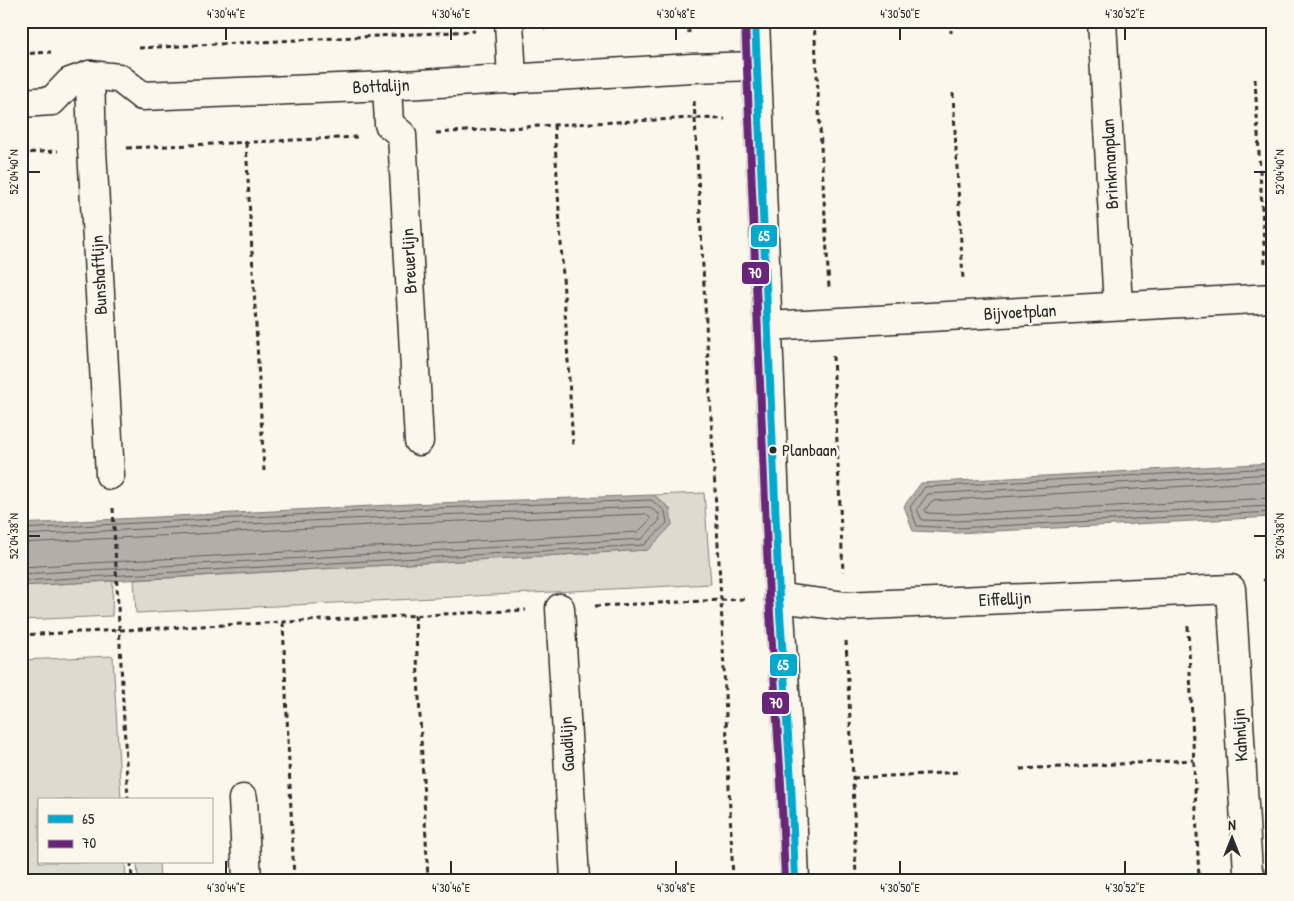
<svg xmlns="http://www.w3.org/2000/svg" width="1294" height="901" viewBox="0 0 1294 901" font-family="'Patrick Hand',sans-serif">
	<rect width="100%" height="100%" fill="#fbf7ec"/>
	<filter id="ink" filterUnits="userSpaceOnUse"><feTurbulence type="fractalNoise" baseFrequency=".02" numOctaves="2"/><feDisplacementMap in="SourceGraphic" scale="10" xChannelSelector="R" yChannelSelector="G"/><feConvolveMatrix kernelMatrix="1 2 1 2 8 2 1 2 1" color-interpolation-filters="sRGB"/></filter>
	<g filter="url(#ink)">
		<g fill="#dddad0" stroke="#84827e">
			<path d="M 704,493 L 711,584 L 136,613 L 134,580 L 647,550 L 670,509 L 654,495 Z"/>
			<path d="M 113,581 L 112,616 L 21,620 L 21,586 Z"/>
			<path d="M 113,656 L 121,800 L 39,800 L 39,862 L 125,862 L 126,880 L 21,880 L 21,660 Z"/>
			<path d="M 137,862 L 159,862 L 160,880 L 138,880 Z"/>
		</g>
		<g fill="#b1afa7" stroke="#7b7a75">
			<path d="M 1273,463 L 1273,517 L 957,533 L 913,531 L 904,506 L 921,483 Z"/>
			<path d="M 654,495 L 670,509 L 672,525 L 648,550 L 21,586 L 21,524 L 410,504 Z"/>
		</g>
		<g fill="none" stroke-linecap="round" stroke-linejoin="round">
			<g stroke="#61605d" stroke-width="1">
				<path d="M 1273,468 L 925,487 L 910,507 L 917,526 L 956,528 L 1273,512"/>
				<path d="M 1273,474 L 928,494 L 917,509 L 922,520 L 956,521 L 1273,506"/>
				<path d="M 1273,481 L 932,501 L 925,510 L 927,513 L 956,514 L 1273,498"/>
				<path d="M 21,529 L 410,509 L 651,500 L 665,511 L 667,523 L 644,545 L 21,581"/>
				<path d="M 21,535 L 410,516 L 649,507 L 659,514 L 660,520 L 642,539 L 21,574"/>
				<path d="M 21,543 L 410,523 L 646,514 L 651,519 L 638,532 L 21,567"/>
			</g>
			<g stroke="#2b2b2b" stroke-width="31">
				<g id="pedestrian">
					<path d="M 1102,21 L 1118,306"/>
					<path d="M 90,75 L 92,149 L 110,475"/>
					<path d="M 387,86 L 389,124 L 402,135 L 419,441"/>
					<path d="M 560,608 L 575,880"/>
				</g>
			</g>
			<g stroke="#2b2b2b" stroke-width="31">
				<g id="minor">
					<path d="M 509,21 L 512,80"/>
					<path d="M 21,103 L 52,101 L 70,82 L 90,75 L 119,78 L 142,96 L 387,86 L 692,68 L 757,66"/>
					<path d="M 768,326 L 1273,298"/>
					<path d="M 779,598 L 845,606 L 1231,589 L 1248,872 L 1253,880"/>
					<path d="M 243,799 L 247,880"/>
				</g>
			</g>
			<g stroke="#2b2b2b" stroke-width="31">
				<path id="tertiary" d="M 755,21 L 779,598 L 791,782 L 795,880"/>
			</g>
			<g stroke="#2b2b2b" stroke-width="3" stroke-dasharray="5 4" stroke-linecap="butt">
				<path d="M 688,21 L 689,33"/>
				<path d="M 814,21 L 829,288"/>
				<path d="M 951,21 L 951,33"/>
				<path d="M 544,28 L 703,21"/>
				<path d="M 139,48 L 475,31"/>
				<path d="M 21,54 L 51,52"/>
				<path d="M 1255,79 L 1265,263"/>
				<path d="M 953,93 L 963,280"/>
				<path d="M 694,101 L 721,600 L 733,880"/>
				<path d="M 554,125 L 573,446"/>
				<path d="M 436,133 L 554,125 L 695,118 L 725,119"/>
				<path d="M 246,143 L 264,471"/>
				<path d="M 127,148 L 358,137"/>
				<path d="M 21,153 L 58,151"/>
				<path d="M 833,356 L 843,572"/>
				<path d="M 113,508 L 128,800"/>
				<path d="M 1263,580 L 1273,579"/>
				<path d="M 595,606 L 746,599"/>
				<path d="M 415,615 L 428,880"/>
				<path d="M 283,622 L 294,880"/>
				<path d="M 1188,626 L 1199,880"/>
				<path d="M 21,635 L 526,610"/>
				<path d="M 846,641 L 853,778 L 856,880"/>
				<path d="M 1020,769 L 1194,760"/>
				<path d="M 853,778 L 961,772"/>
				<path d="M 131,862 L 132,880"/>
			</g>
			<use href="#pedestrian" stroke="#fbf7ec" stroke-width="28"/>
			<use href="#minor" stroke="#fbf7ec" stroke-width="28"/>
			<use href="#tertiary" stroke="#fbf7ec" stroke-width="28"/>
			<g stroke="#fbf7ec" stroke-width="11">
				<path id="bus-1" d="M 755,21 L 779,598 L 791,782 L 795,880"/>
			</g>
			<g stroke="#fbf7ec" stroke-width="11">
				<path id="bus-2" d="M 745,21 L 769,598 L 781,783 L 785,880"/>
			</g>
			<use href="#bus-1" stroke="#00a9ce" stroke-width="8"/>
			<use href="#bus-2" stroke="#68257a" stroke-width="8"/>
		</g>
	</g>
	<path fill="none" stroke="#2b2b2b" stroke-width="2" d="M 226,28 L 226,40M 451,28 L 451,40M 676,28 L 676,40M 900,28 L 900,40M 1125,28 L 1125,40M 28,172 L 40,172M 1254,172 L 1266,172M 28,536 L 40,536M 1254,536 L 1266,536M 226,861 L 226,874M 451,861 L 451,874M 676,861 L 676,874M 900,861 L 900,874M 1125,861 L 1125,874"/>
	<circle fill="#2b2b2b" stroke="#fbf7ec" stroke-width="2" cx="773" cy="450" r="4.5"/>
	<g text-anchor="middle" stroke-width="5" stroke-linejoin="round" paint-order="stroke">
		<g font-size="17" fill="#2b2b2b" stroke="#fbf7ec" text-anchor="start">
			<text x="782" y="456">Planbaan</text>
		</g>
		<g font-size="18" fill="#2b2b2b" stroke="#fbf7ec">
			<text transform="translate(381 86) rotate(-3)" y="6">Bottalijn</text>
			<text transform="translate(1110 164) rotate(-93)" y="6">Brinkmanplan</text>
			<text transform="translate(409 261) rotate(-93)" y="6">Breuerlijn</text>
			<text transform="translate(99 275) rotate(-93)" y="6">Bunshaftlijn</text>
			<text transform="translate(1020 312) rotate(-3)" y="6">Bijvoetplan</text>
			<text transform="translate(1005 599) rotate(-3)" y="6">Eiffellijn</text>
			<text transform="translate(1240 735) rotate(-93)" y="6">Kahnlijn</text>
			<text transform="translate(567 744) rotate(-93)" y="6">Gaudilijn</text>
		</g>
	</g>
	<g stroke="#fbf7ec" stroke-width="2">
		<rect x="750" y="224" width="28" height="24" rx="5" fill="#00a9ce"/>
		<rect x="741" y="261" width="29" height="24" rx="5" fill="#68257a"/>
		<rect x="769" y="653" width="29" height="24" rx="5" fill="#00a9ce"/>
		<rect x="761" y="691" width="29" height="24" rx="5" fill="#68257a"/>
	</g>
	<g font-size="14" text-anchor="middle" font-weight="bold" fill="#fff">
		<text x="764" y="241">65</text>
		<text x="755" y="278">70</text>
		<text x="783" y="670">65</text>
		<text x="776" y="708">70</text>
	</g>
	<rect width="1294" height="901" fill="none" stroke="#fbf7ec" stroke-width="55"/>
	<rect x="38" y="798" width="175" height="65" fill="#fbf7ec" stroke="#a8a59f"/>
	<rect x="48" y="815" width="25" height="8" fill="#00a9ce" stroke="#a8a59f"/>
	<text x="82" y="824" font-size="15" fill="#2b2b2b">65</text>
	<rect x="48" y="840" width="25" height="8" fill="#68257a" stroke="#a8a59f"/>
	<text x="82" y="848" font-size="15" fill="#2b2b2b">70</text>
	<g transform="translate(1232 838)" stroke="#fbf7ec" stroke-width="4" paint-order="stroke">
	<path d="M0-4L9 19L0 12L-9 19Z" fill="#2b2b2b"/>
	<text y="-8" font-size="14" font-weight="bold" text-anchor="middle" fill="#2b2b2b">N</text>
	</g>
	<rect x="28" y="28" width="1238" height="846" fill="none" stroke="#2b2b2b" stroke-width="2"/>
	<g font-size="12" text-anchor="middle" fill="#2b2b2b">
		<text x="226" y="18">4°30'44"E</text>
		<text x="451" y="18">4°30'46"E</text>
		<text x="676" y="18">4°30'48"E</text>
		<text x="900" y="18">4°30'50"E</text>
		<text x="1125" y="18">4°30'52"E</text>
		<text transform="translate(14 172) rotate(-90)" y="4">52°04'40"N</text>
		<text transform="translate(1280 172) rotate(-90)" y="4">52°04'40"N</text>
		<text transform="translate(14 536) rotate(-90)" y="4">52°04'38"N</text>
		<text transform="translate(1280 536) rotate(-90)" y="4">52°04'38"N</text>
		<text x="226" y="892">4°30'44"E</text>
		<text x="451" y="892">4°30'46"E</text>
		<text x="676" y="892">4°30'48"E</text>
		<text x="900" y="892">4°30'50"E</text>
		<text x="1125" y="892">4°30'52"E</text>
	</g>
</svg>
